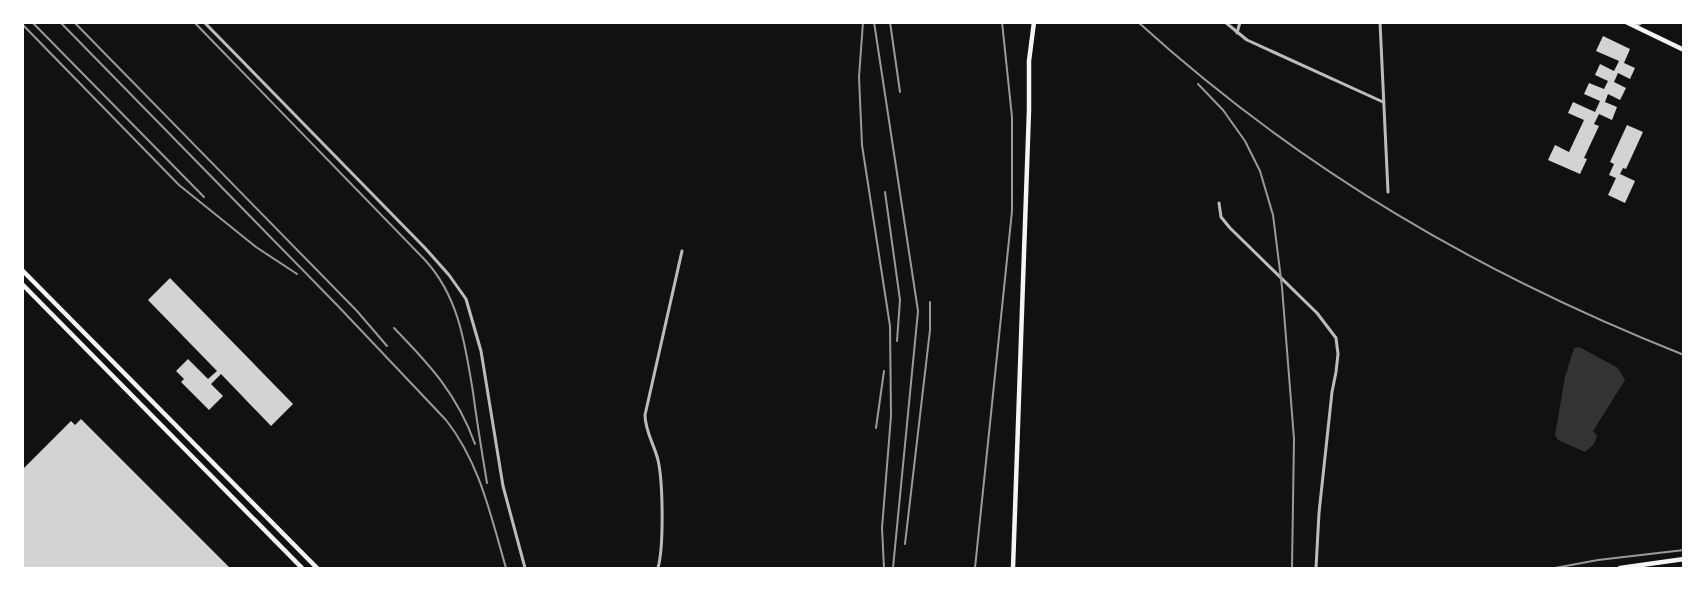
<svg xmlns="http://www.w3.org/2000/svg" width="1706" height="591" viewBox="0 0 1706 591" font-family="'Space Grotesk',sans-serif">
	<rect width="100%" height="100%" fill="#111"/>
	<path fill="#333" d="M 1579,347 L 1618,368 L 1625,380 L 1593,431 L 1597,436 L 1594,444 L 1585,452 L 1558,440 L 1555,435 L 1565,377 L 1574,348 Z"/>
	<g fill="#d3d3d3">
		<path d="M 1603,36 L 1630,49 L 1624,63 L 1635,68 L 1630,79 L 1618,73 L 1614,82 L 1626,88 L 1620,100 L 1608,94 L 1605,102 L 1617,107 L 1612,120 L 1599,114 L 1594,124 L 1599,126 L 1584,158 L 1587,159 L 1580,174 L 1548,160 L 1555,145 L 1569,152 L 1584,120 L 1568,113 L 1573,102 L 1595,112 L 1600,101 L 1584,94 L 1589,83 L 1604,89 L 1608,81 L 1595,75 L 1600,64 L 1614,71 L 1619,61 L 1596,51 Z"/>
		<path d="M 1627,125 L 1643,132 L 1626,169 L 1623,168 L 1620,174 L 1635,181 L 1625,203 L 1608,195 L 1616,178 L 1609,175 L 1614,164 L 1610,162 Z"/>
		<path d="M 170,278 L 293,404 L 271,426 L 221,374 L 211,384 L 223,396 L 209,410 L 181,382 L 184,379 L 176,371 L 188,359 L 208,379 L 217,371 L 148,300 Z"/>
		<path d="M 81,419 L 230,568 L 22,568 L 22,470 L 71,421 L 75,425 Z"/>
	</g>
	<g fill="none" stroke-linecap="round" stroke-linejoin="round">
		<g stroke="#bcbcbc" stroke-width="3">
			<path d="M 204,22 L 425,248 L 449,275 L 466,299 L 481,351 L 503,486 L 525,568"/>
			<path d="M 1225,22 L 1247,40 L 1383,102"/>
			<path d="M 1380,22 L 1388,192"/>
			<path d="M 1634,22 L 1635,26 L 1643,22"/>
			<path d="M 1237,33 L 1240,22"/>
			<path d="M 1219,203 L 1221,217 L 1230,228 L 1317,313 L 1336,338 L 1338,354 L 1336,372 L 1332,392 L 1319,513 L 1316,568"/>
			<path d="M 658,568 C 664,546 663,482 658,460 C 654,444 645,431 645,415 L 682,251"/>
		</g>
		<g stroke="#f5f5f5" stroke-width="4.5">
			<path d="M 1626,22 L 1684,50"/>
			<path d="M 1620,568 L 1684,559"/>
		</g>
		<g stroke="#f5f5f5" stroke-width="4.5">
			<path d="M 22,270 L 317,568"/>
			<path d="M 22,284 L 302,568"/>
			<path d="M 1013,568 L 1029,110 L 1029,61 L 1034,22"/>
		</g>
		<g stroke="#9a9a9a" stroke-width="2">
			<path d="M 32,22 L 204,197"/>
			<path d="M 60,22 L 337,305 L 446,420 C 480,463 491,517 506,568"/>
			<path d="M 74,22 L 357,311 L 387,346"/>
			<path d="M 194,22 L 425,260 C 459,297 465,344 473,392 C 477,423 482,453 487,483"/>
			<path d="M 863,22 L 859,77 L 862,145 L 890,326 L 891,416 L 882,528 L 884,568"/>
			<path d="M 874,22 L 918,311 L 893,568"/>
			<path d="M 890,22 L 900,92"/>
			<path d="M 1138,22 C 1301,170 1480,274 1684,355"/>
			<path d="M 22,24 L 179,185 L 256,247 L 297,274"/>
			<path d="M 1198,84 L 1223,110 L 1245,141 L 1260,171 L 1273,215 L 1282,287 L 1294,439 L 1292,568"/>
			<path d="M 885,192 L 900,300 L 897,341"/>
			<path d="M 394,328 C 430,365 457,394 475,444"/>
			<path d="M 876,428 L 884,371"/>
			<path d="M 905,544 L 930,330 L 930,302"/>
			<path d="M 975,568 L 1012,211 L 1012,117 L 1002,22"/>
			<path d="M 1555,568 L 1598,560 L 1684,550"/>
		</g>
	</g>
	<rect width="1706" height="591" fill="none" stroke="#ffffff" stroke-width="48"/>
</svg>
